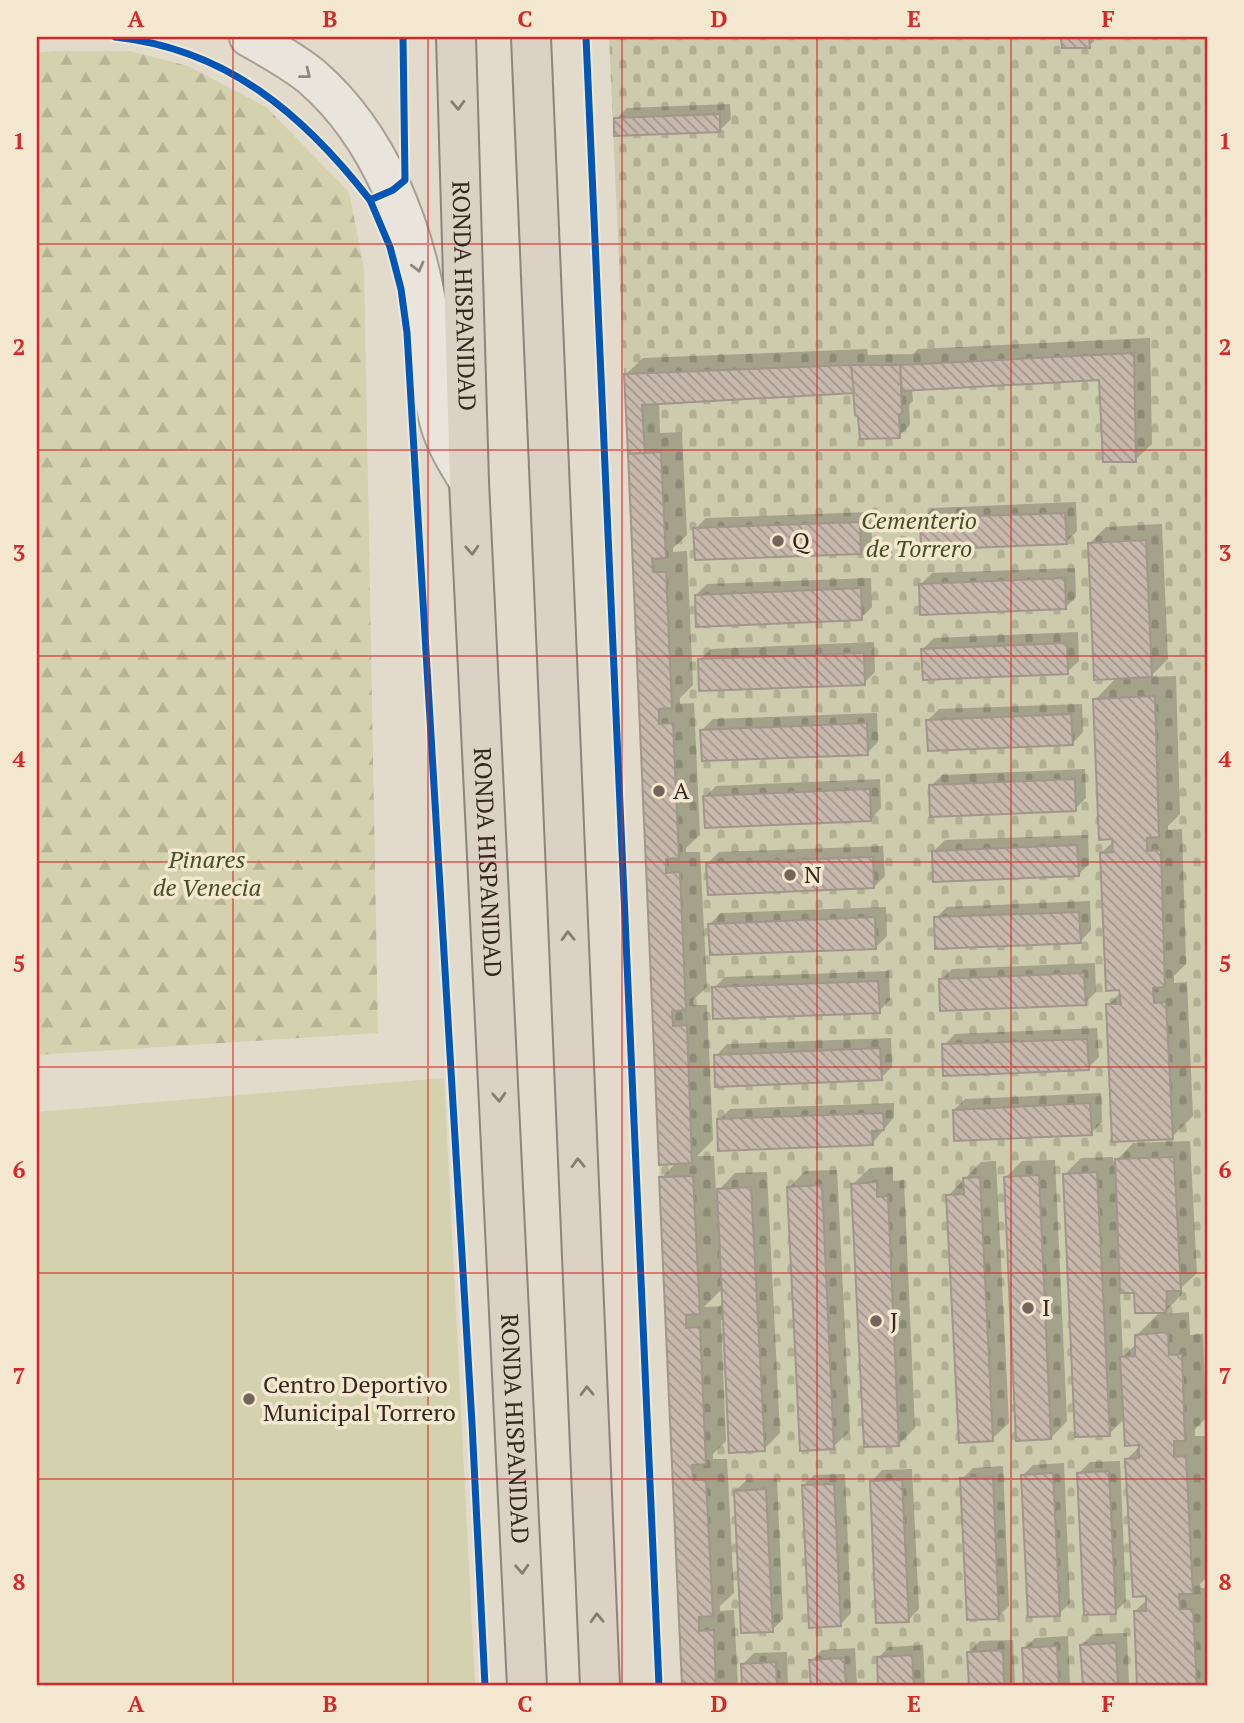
<svg xmlns="http://www.w3.org/2000/svg" width="1244" height="1723" viewBox="0 0 1244 1723" font-family="'PT Serif',serif">
	<defs>
		<pattern id="forest-firs" width="22" height="20" patternUnits="userSpaceOnUse" patternTransform="scale(1.75)"><rect width="22" height="20" fill="#d3d1ae"/><path d="M5 1l3.5 6h-7zM16 11l3.5 6h-7z" fill="#b6b395"/></pattern>
		<pattern id="cemetery-stones" width="16" height="16" patternUnits="userSpaceOnUse" patternTransform="scale(1.75)"><rect width="16" height="16" fill="#cdcbad"/><path d="M2 7V4a2 2 0 0 1 4 0v3zM10 15v-3a2 2 0 0 1 4 0v3z" fill="#b1ae94"/></pattern>
		<pattern id="building-back-hatch" width="6" height="6" patternUnits="userSpaceOnUse" patternTransform="scale(1.75)"><rect width="6" height="6" fill="#c6b8ac"/><path d="M-1 5l2 2M0 0l6 6M5-1l2 2" fill="none" stroke="#a2968b"/></pattern>
	</defs>
	<rect width="100%" height="100%" fill="#e2dacb"/>
	<path fill="#d3d1ae" d="M 444,1078 L 475,1686 L 37,1686 L 37,1112 Z"/>
	<path fill="url(#forest-firs)" d="M 54,51 L 130,51 L 188,66 L 266,107 L 349,192 L 364,268 L 378,1033 L 37,1055 L 37,53 Z"/>
	<path fill="url(#cemetery-stones)" d="M 609,37 L 1207,37 L 1207,1686 L 682,1686 Z"/>
	<g fill="#0003" fill-rule="evenodd">
		<path d="M 1063,37 L 1094,37 L 1094,41 L 1089,46 L 1064,46 Z"/>
		<path d="M 730,104 L 731,119 L 720,130 L 616,119 L 627,108 Z"/>
		<path d="M 1150,338 L 1152,444 L 1135,460 L 1100,379 L 912,389 L 913,401 L 909,405 L 910,425 L 899,436 L 855,391 L 659,402 L 660,433 L 682,432 L 687,535 L 673,548 L 673,552 L 687,551 L 693,685 L 680,698 L 680,704 L 694,703 L 700,835 L 686,848 L 686,852 L 700,852 L 707,987 L 693,1000 L 694,1005 L 707,1005 L 713,1140 L 697,1156 L 714,1156 L 716,1193 L 735,1173 L 767,1172 L 780,1433 L 764,1449 L 725,1320 L 721,1320 L 726,1441 L 713,1454 L 713,1459 L 727,1459 L 734,1593 L 720,1606 L 720,1611 L 734,1610 L 738,1686 L 683,1686 L 661,1178 L 677,1162 L 626,374 L 643,358 L 867,349 L 868,355 L 913,354 L 918,349 ZM 723,1288 L 724,1306 L 704,1307 Z"/>
		<path d="M 1076,502 L 1077,531 L 1066,542 L 922,519 L 933,508 Z"/>
		<path d="M 871,512 L 872,541 L 861,552 L 695,529 L 706,518 Z"/>
		<path d="M 1162,524 L 1168,659 L 1150,677 L 1176,676 L 1180,814 L 1168,826 L 1168,830 L 1182,829 L 1186,964 L 1174,976 L 1174,983 L 1187,982 L 1193,1116 L 1172,1137 L 1108,1005 L 1121,992 L 1101,853 L 1114,841 L 1095,700 L 1117,677 L 1089,544 L 1106,527 Z"/>
		<path d="M 1075,568 L 1076,597 L 1065,608 L 921,584 L 932,573 Z"/>
		<path d="M 871,578 L 872,607 L 861,618 L 696,595 L 707,584 Z"/>
		<path d="M 1078,632 L 1079,661 L 1067,672 L 923,649 L 934,638 Z"/>
		<path d="M 874,642 L 875,672 L 864,683 L 700,660 L 711,649 Z"/>
		<path d="M 1082,704 L 1083,732 L 1072,744 L 928,720 L 939,709 Z"/>
		<path d="M 877,713 L 878,742 L 867,753 L 702,730 L 713,719 Z"/>
		<path d="M 1085,769 L 1086,798 L 1075,809 L 931,786 L 942,775 Z"/>
		<path d="M 880,779 L 881,808 L 870,820 L 705,797 L 716,786 Z"/>
		<path d="M 1088,835 L 1089,864 L 1078,875 L 934,851 L 945,840 Z"/>
		<path d="M 883,846 L 885,876 L 874,887 L 708,863 L 719,852 Z"/>
		<path d="M 1090,901 L 1091,930 L 1080,942 L 936,918 L 947,907 Z"/>
		<path d="M 886,907 L 887,936 L 876,947 L 710,924 L 721,913 Z"/>
		<path d="M 1095,963 L 1096,992 L 1085,1003 L 941,980 L 952,969 Z"/>
		<path d="M 889,971 L 890,1000 L 879,1011 L 714,988 L 725,977 Z"/>
		<path d="M 1097,1028 L 1099,1057 L 1088,1068 L 944,1045 L 955,1034 Z"/>
		<path d="M 891,1038 L 892,1067 L 881,1078 L 716,1056 L 727,1044 Z"/>
		<path d="M 1101,1093 L 1102,1122 L 1091,1133 L 954,1110 L 965,1099 Z"/>
		<path d="M 894,1103 L 894,1117 L 872,1144 L 719,1120 L 730,1109 Z"/>
		<path d="M 1190,1141 L 1197,1273 L 1182,1287 L 1182,1294 L 1163,1314 L 1189,1312 L 1190,1335 L 1203,1334 L 1206,1418 L 1195,1429 L 1195,1436 L 1207,1436 L 1207,1577 L 1200,1584 L 1201,1588 L 1207,1588 L 1207,1686 L 1138,1686 L 1135,1611 L 1148,1599 L 1127,1459 L 1140,1446 L 1125,1418 L 1109,1434 L 1065,1174 L 1081,1158 L 1113,1157 L 1114,1163 L 1133,1143 ZM 1120,1291 L 1135,1291 L 1161,1311 L 1137,1335 L 1137,1343 L 1123,1357 Z"/>
		<path d="M 1055,1160 L 1067,1421 L 1051,1438 L 1005,1178 L 1022,1161 Z"/>
		<path d="M 996,1161 L 1009,1423 L 992,1439 L 948,1196 L 981,1162 Z"/>
		<path d="M 893,1167 L 893,1181 L 904,1180 L 915,1428 L 899,1444 L 853,1184 L 870,1168 Z"/>
		<path d="M 837,1170 L 850,1431 L 833,1447 L 789,1188 L 805,1171 Z"/>
		<path d="M 1120,1461 L 1126,1601 L 1115,1612 L 1079,1473 L 1090,1462 Z"/>
		<path d="M 1064,1463 L 1070,1603 L 1059,1614 L 1022,1476 L 1033,1465 Z"/>
		<path d="M 1003,1466 L 1009,1606 L 998,1617 L 962,1479 L 973,1468 Z"/>
		<path d="M 912,1469 L 919,1609 L 908,1620 L 871,1482 L 882,1470 Z"/>
		<path d="M 845,1474 L 851,1613 L 840,1625 L 803,1486 L 814,1475 Z"/>
		<path d="M 777,1479 L 783,1619 L 772,1630 L 735,1491 L 747,1480 Z"/>
		<path d="M 1127,1633 L 1129,1686 L 1084,1686 L 1082,1645 L 1093,1634 Z"/>
		<path d="M 1068,1636 L 1070,1686 L 1026,1686 L 1024,1649 L 1035,1638 Z"/>
		<path d="M 1013,1640 L 1015,1686 L 970,1686 L 969,1652 L 980,1641 Z"/>
		<path d="M 923,1645 L 925,1686 L 880,1686 L 878,1658 L 889,1647 Z"/>
		<path d="M 855,1648 L 857,1686 L 812,1686 L 811,1661 L 822,1650 Z"/>
		<path d="M 787,1652 L 788,1686 L 744,1686 L 743,1664 L 754,1653 Z"/>
	</g>
	<g fill="url(#building-back-hatch)" stroke="#a2968b" stroke-width="2">
		<path d="M 1061,37 L 1089,37 L 1090,48 L 1062,48 Z"/>
		<path d="M 720,114 L 720,132 L 614,136 L 614,118 Z"/>
		<path d="M 1134,353 L 1136,462 L 1103,462 L 1099,380 L 902,391 L 900,365 Z"/>
		<path d="M 851,365 L 900,365 L 902,414 L 899,414 L 900,438 L 860,439 L 858,417 L 855,415 Z"/>
		<path d="M 851,365 L 854,393 L 642,405 L 645,453 L 628,454 L 624,374 Z"/>
		<path d="M 661,452 L 666,558 L 652,559 L 653,572 L 666,572 L 672,708 L 659,709 L 659,724 L 673,723 L 679,858 L 666,859 L 666,873 L 680,872 L 686,1010 L 672,1011 L 673,1026 L 687,1025 L 692,1163 L 659,1165 L 628,454 Z"/>
		<path d="M 1065,513 L 1067,544 L 921,550 L 920,518 Z"/>
		<path d="M 860,522 L 861,554 L 695,560 L 693,528 Z"/>
		<path d="M 1146,540 L 1152,677 L 1094,680 L 1088,543 Z"/>
		<path d="M 1065,578 L 1066,609 L 920,615 L 919,584 Z"/>
		<path d="M 861,588 L 862,620 L 696,627 L 695,595 Z"/>
		<path d="M 1067,643 L 1068,674 L 923,680 L 921,649 Z"/>
		<path d="M 864,653 L 865,685 L 699,691 L 698,659 Z"/>
		<path d="M 1155,696 L 1159,837 L 1147,838 L 1147,851 L 1161,850 L 1165,987 L 1153,988 L 1154,1003 L 1166,1002 L 1173,1139 L 1112,1142 L 1106,1004 L 1121,1004 L 1119,990 L 1106,991 L 1100,853 L 1113,852 L 1112,839 L 1099,840 L 1093,699 Z"/>
		<path d="M 1071,714 L 1073,745 L 928,751 L 926,720 Z"/>
		<path d="M 867,723 L 868,755 L 702,761 L 700,730 Z"/>
		<path d="M 1075,779 L 1076,811 L 930,817 L 929,785 Z"/>
		<path d="M 870,789 L 871,821 L 705,828 L 703,796 Z"/>
		<path d="M 1077,845 L 1079,876 L 933,882 L 932,851 Z"/>
		<path d="M 873,857 L 874,888 L 708,895 L 706,863 Z"/>
		<path d="M 1079,912 L 1081,943 L 935,949 L 934,917 Z"/>
		<path d="M 875,917 L 876,949 L 710,955 L 708,924 Z"/>
		<path d="M 1084,973 L 1086,1005 L 940,1011 L 939,979 Z"/>
		<path d="M 878,981 L 880,1013 L 713,1019 L 712,987 Z"/>
		<path d="M 1087,1039 L 1089,1070 L 943,1076 L 942,1044 Z"/>
		<path d="M 880,1048 L 882,1080 L 715,1087 L 714,1055 Z"/>
		<path d="M 1090,1103 L 1092,1135 L 954,1141 L 953,1110 Z"/>
		<path d="M 883,1113 L 884,1130 L 872,1131 L 873,1145 L 718,1151 L 717,1119 Z"/>
		<path d="M 1174,1157 L 1181,1291 L 1167,1291 L 1166,1313 L 1135,1313 L 1134,1293 L 1120,1293 L 1115,1159 Z"/>
		<path d="M 1097,1172 L 1110,1436 L 1075,1437 L 1063,1174 Z"/>
		<path d="M 1039,1175 L 1051,1439 L 1016,1441 L 1004,1177 Z"/>
		<path d="M 693,1176 L 700,1314 L 686,1315 L 686,1328 L 700,1327 L 706,1464 L 692,1465 L 693,1480 L 706,1480 L 713,1616 L 699,1617 L 699,1631 L 714,1630 L 716,1686 L 682,1686 L 659,1177 Z"/>
		<path d="M 980,1177 L 993,1441 L 959,1443 L 946,1195 L 964,1194 L 963,1178 Z"/>
		<path d="M 877,1182 L 877,1197 L 888,1196 L 899,1446 L 864,1447 L 851,1184 Z"/>
		<path d="M 822,1185 L 834,1449 L 800,1451 L 787,1187 Z"/>
		<path d="M 751,1187 L 765,1451 L 729,1453 L 717,1189 Z"/>
		<path d="M 1168,1332 L 1169,1355 L 1182,1354 L 1185,1441 L 1174,1441 L 1174,1457 L 1186,1456 L 1193,1594 L 1179,1594 L 1180,1609 L 1193,1609 L 1197,1686 L 1137,1686 L 1134,1611 L 1146,1611 L 1146,1596 L 1133,1597 L 1125,1459 L 1139,1458 L 1139,1445 L 1125,1446 L 1120,1357 L 1135,1356 L 1135,1335 Z"/>
		<path d="M 1109,1471 L 1116,1614 L 1084,1615 L 1077,1473 Z"/>
		<path d="M 1053,1473 L 1060,1616 L 1028,1617 L 1021,1475 Z"/>
		<path d="M 993,1477 L 999,1619 L 967,1620 L 960,1478 Z"/>
		<path d="M 902,1480 L 909,1622 L 876,1623 L 870,1481 Z"/>
		<path d="M 834,1484 L 841,1626 L 809,1628 L 802,1485 Z"/>
		<path d="M 766,1489 L 773,1632 L 741,1633 L 734,1491 Z"/>
		<path d="M 1116,1643 L 1118,1686 L 1083,1686 L 1080,1645 Z"/>
		<path d="M 1057,1646 L 1059,1686 L 1024,1686 L 1022,1648 Z"/>
		<path d="M 1003,1650 L 1004,1686 L 969,1686 L 967,1652 Z"/>
		<path d="M 912,1655 L 914,1686 L 878,1686 L 877,1657 Z"/>
		<path d="M 844,1658 L 846,1686 L 811,1686 L 809,1660 Z"/>
		<path d="M 776,1662 L 777,1686 L 742,1686 L 741,1664 Z"/>
	</g>
	<g fill="none" stroke-linecap="round" stroke-linejoin="round">
		<g stroke="#a79f94" stroke-width="42">
			<path id="tertiary" d="M 249,37 C 270,49 293,61 312,77 C 381,137 415,230 429,318 C 434,353 430,391 440,424 C 446,445 458,463 469,482"/>
		</g>
		<g stroke="#8c857b" stroke-width="42">
			<g id="trunk">
				<path id="s1" d="M 456,37 L 469,482 L 527,1686"/>
				<path d="M 531,37 L 600,1686"/>
			</g>
		</g>
		<use href="#tertiary" stroke="#eae5dc" stroke-width="38"/>
		<use href="#trunk" stroke="#dbd2c5" stroke-width="38"/>
		<g stroke="#f4e8d0" stroke-width="11">
			<g id="cycleway">
				<path d="M 115,37 C 227,49 303,114 370,200"/>
				<path d="M 403,37 L 405,180 L 393,190 L 370,200 L 390,247 L 401,289 L 407,333 L 472,1423 L 485,1686"/>
				<path d="M 586,37 L 659,1686"/>
			</g>
		</g>
		<use href="#cycleway" stroke="#0057b8" stroke-width="7"/>
	</g>
	<defs><path id="oneway-chevron" d="M-2-3.5L2.5 0L-2 3.5" fill="none" stroke-width="1.6" stroke-linecap="round" stroke-linejoin="round" transform="scale(1.75)"/></defs>
	<g stroke="#90867c">
		<use href="#oneway-chevron" transform="translate(306 74) rotate(38)"/>
		<use href="#oneway-chevron" transform="translate(418 267) rotate(75)"/>
	</g>
	<g stroke="#887c71">
		<use href="#oneway-chevron" transform="translate(458 105) rotate(88)"/>
		<use href="#oneway-chevron" transform="translate(472 550) rotate(87)"/>
		<use href="#oneway-chevron" transform="translate(568 936) rotate(-92)"/>
		<use href="#oneway-chevron" transform="translate(499 1097) rotate(87)"/>
		<use href="#oneway-chevron" transform="translate(578 1163) rotate(-92)"/>
		<use href="#oneway-chevron" transform="translate(587 1391) rotate(-92)"/>
		<use href="#oneway-chevron" transform="translate(522 1569) rotate(87)"/>
		<use href="#oneway-chevron" transform="translate(597 1618) rotate(-92)"/>
	</g>
	<path fill="none" stroke="#d62828" stroke-width="2" stroke-opacity="0.55" d="M 233,37 L 233,1686M 428,37 L 428,1686M 622,37 L 622,1686M 817,37 L 817,1686M 1011,37 L 1011,1686M 37,244 L 1207,244M 37,450 L 1207,450M 37,656 L 1207,656M 37,862 L 1207,862M 37,1067 L 1207,1067M 37,1273 L 1207,1273M 37,1479 L 1207,1479"/>
	<g fill="#72665a" stroke="#f4e8d0" stroke-width="2.5">
		<circle cx="778" cy="541" r="7"/>
		<circle cx="659" cy="791" r="7"/>
		<circle cx="790" cy="875" r="7"/>
		<circle cx="1028" cy="1308" r="7"/>
		<circle cx="876" cy="1321" r="7"/>
		<circle cx="249" cy="1399" r="7"/>
	</g>
	<g text-anchor="middle" stroke-width="7" stroke-linejoin="round" paint-order="stroke">
		<g font-size="24" fill="#35271d" stroke="#f4e8d0">
			<text dy="8" stroke="none"><textPath href="#s1" startOffset="259">RONDA HISPANIDAD</textPath></text>
			<text dy="8" stroke="none"><textPath href="#s1" startOffset="826">RONDA HISPANIDAD</textPath></text>
			<text dy="8" stroke="none"><textPath href="#s1" startOffset="1393">RONDA HISPANIDAD</textPath></text>
		</g>
		<g font-size="24" font-style="italic" fill="#475024" stroke="#f4e8d0">
			<text x="919" y="529">Cementerio<tspan x="919" dy="28">de Torrero</tspan></text>
			<text x="207" y="868">Pinares<tspan x="207" dy="28">de Venecia</tspan></text>
		</g>
		<g font-size="24" fill="#35271d" stroke="#f4e8d0" text-anchor="start">
			<text x="792" y="549">Q</text>
			<text x="673" y="799">A</text>
			<text x="804" y="883">N</text>
			<text x="1042" y="1316">I</text>
			<text x="890" y="1329">J</text>
			<text x="263" y="1393">Centro Deportivo<tspan x="263" dy="28">Municipal Torrero</tspan></text>
		</g>
	</g>
	<rect width="1244" height="1723" fill="none" stroke="#f4e8d0" stroke-width="77"/>
	<rect x="38" y="38" width="1168" height="1646" fill="none" stroke="#d62828" stroke-width="2.5"/>
	<g font-size="23" text-anchor="middle" font-weight="bold" fill="#d62828">
		<text x="136" y="27">A</text>
		<text x="330" y="27">B</text>
		<text x="525" y="27">C</text>
		<text x="719" y="27">D</text>
		<text x="914" y="27">E</text>
		<text x="1108" y="27">F</text>
		<text x="19" y="149">1</text>
		<text x="1225" y="149">1</text>
		<text x="19" y="355">2</text>
		<text x="1225" y="355">2</text>
		<text x="19" y="561">3</text>
		<text x="1225" y="561">3</text>
		<text x="19" y="767">4</text>
		<text x="1225" y="767">4</text>
		<text x="19" y="972">5</text>
		<text x="1225" y="972">5</text>
		<text x="19" y="1178">6</text>
		<text x="1225" y="1178">6</text>
		<text x="19" y="1384">7</text>
		<text x="1225" y="1384">7</text>
		<text x="19" y="1590">8</text>
		<text x="1225" y="1590">8</text>
		<text x="136" y="1712">A</text>
		<text x="330" y="1712">B</text>
		<text x="525" y="1712">C</text>
		<text x="719" y="1712">D</text>
		<text x="914" y="1712">E</text>
		<text x="1108" y="1712">F</text>
	</g>
</svg>
